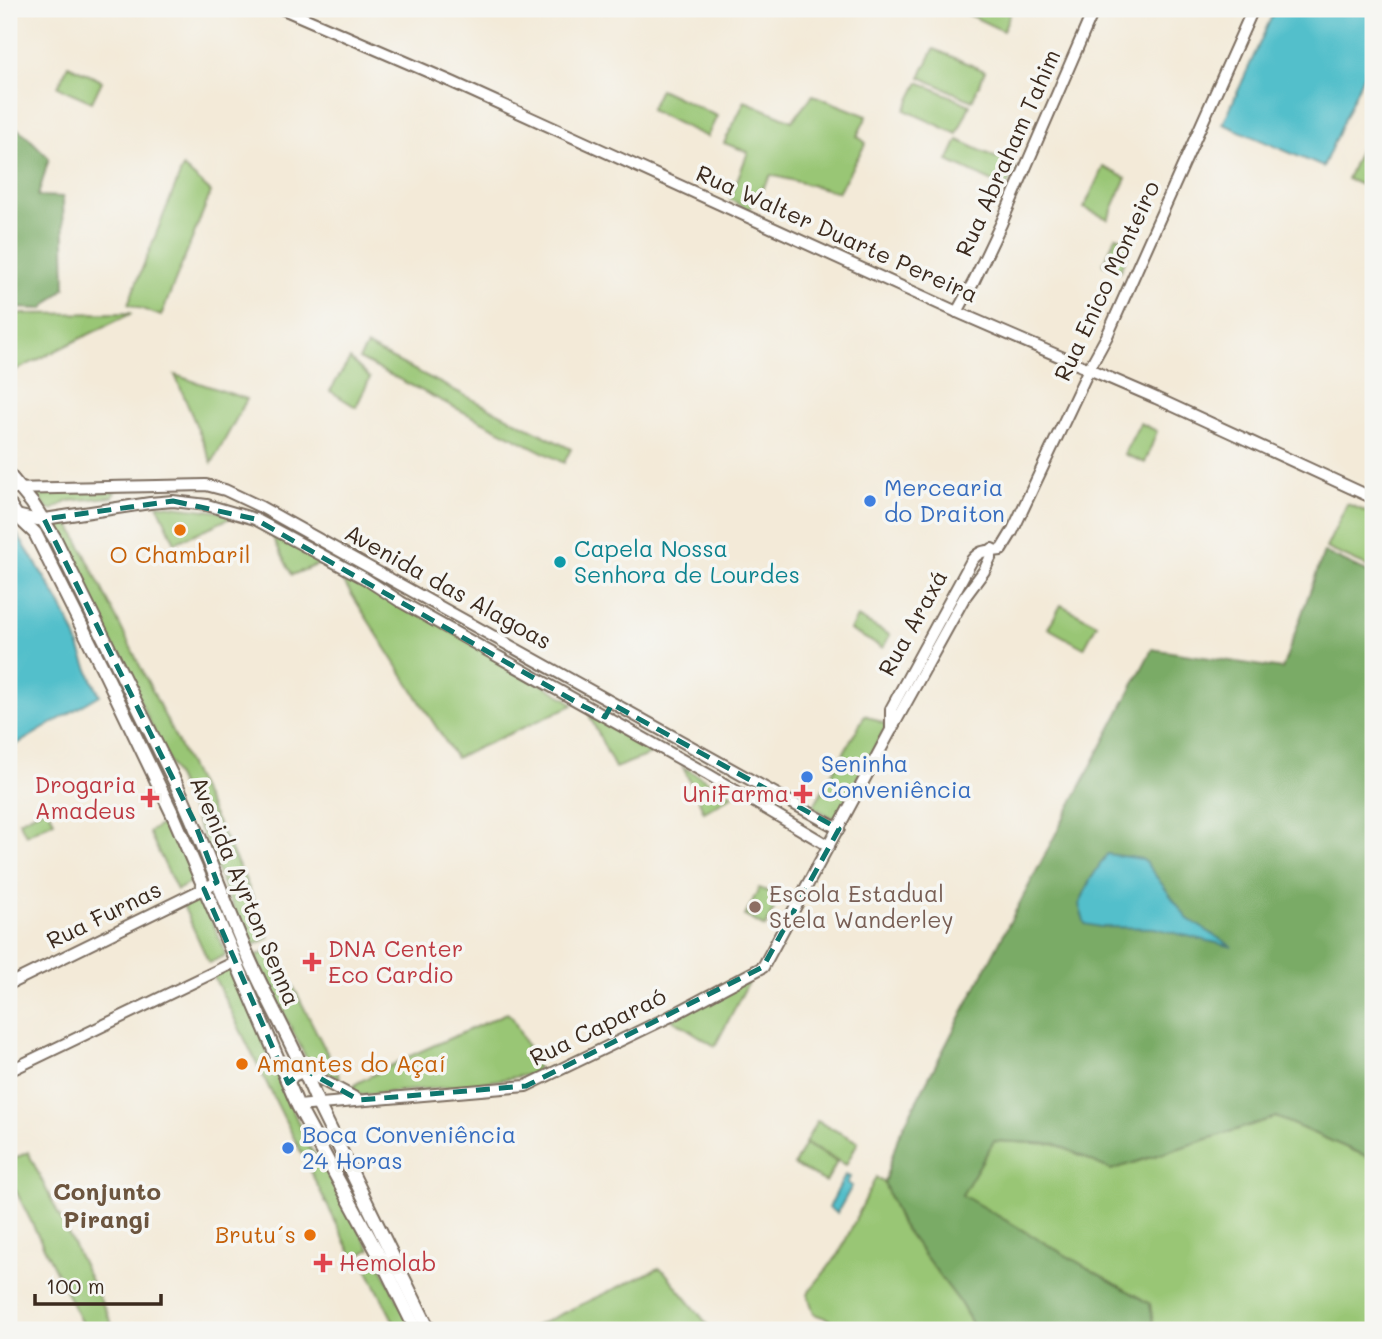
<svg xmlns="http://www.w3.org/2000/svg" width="1382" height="1339" viewBox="0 0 1382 1339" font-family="Mali,sans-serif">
	<rect width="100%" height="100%" fill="#f6f6f2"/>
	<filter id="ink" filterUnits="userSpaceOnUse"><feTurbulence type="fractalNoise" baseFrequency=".0143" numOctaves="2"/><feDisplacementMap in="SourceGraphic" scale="14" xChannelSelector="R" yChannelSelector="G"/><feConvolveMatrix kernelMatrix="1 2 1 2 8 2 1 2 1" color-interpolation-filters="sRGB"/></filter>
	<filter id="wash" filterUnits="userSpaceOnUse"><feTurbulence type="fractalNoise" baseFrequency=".00686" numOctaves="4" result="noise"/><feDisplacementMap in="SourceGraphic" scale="28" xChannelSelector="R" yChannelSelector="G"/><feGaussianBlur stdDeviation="1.57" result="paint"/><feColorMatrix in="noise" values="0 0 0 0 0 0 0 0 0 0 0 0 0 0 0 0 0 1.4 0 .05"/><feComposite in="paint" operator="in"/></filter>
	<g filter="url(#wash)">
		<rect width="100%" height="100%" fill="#f3ead8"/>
		<g fill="#99c674" stroke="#6a7849" stroke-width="2">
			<path d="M 962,9 L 1012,9 L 1003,31 L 961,11 Z"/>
			<path d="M 934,49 L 985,71 L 972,101 L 920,77 Z"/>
			<path d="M 68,65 L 102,81 L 92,102 L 58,87 Z"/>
			<path d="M 919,82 L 970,105 L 957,134 L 905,110 Z"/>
			<path d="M 660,89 L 717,116 L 707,137 L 650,110 Z"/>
			<path d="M 813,95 L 867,116 L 857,136 L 866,143 L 838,192 L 771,175 L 749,210 L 730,199 L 748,152 L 724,143 L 745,101 L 792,121 Z"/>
			<path d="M 1373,119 L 1373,190 L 1347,179 Z"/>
			<path d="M 958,140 L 1016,167 L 1006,188 L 948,161 Z"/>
			<path d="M 183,167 L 211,192 L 161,316 L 128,304 Z"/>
			<path d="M 1103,167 L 1126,178 L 1108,219 L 1084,208 Z"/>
			<path d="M 1116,236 L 1132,243 L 1120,271 L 1103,264 Z"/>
			<path d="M 132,313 L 9,374 L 9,314 Z"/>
			<path d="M 367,346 L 571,449 L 564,463 L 359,359 Z"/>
			<path d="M 350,359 L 370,378 L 356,407 L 330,391 Z"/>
			<path d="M 175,375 L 247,399 L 212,463 Z"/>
			<path d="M 1140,423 L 1157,431 L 1145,463 L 1124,454 Z"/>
			<path d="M 34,489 L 115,492 L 113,497 L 68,501 L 52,510 L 47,509 Z"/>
			<path d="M 157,504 L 239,514 L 175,543 Z"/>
			<path d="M 1347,504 L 1373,514 L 1373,569 L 1326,548 Z"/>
			<path d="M 66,516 L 245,879 L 269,938 L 252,946 L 248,944 L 191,808 L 54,522 Z"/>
			<path d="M 269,530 L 324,562 L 292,575 Z"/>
			<path d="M 337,565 L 567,699 L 573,705 L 456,758 L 336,570 Z"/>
			<path d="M 1061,605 L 1097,624 L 1084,648 L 1048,628 Z"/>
			<path d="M 857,617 L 890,635 L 883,648 L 850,630 Z"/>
			<path d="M 591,714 L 652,747 L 653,750 L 651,754 L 615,768 L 590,717 Z"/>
			<path d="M 865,715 L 887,725 L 835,819 L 813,807 Z"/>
			<path d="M 683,767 L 733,795 L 704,812 Z"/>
			<path d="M 47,807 L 54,821 L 26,835 L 19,821 Z"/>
			<path d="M 168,820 L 194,876 L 193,881 L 177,890 L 149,832 Z"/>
			<path d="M 759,888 L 780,896 L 765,927 L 745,916 Z"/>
			<path d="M 200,892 L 226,955 L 209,963 L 181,901 Z"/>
			<path d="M 274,949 L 342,1082 L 305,1056 L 255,956 Z"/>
			<path d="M 235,965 L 267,1051 L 309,1147 L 323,1164 L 370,1249 L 354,1259 L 213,975 Z"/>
			<path d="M 750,979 L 715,1046 L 672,1019 Z"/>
			<path d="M 507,1013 L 512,1017 L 538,1068 L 532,1074 L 463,1086 L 357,1095 L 352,1089 L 357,1083 L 410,1056 Z"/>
			<path d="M 1276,1117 L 1373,1159 L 1373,1330 L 1154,1330 L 1150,1304 L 961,1195 L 994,1141 L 1056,1144 L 1111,1170 Z"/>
			<path d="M 817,1121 L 858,1142 L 846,1165 L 805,1143 Z"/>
			<path d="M 805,1144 L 837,1162 L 826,1182 L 794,1165 Z"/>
			<path d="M 28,1152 L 115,1330 L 85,1330 L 9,1177 L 9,1161 Z"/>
			<path d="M 876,1177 L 884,1183 L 901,1224 L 959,1301 L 976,1330 L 843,1330 L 828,1319 L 814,1314 L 808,1295 L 810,1290 L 839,1254 Z"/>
			<path d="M 379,1263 L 413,1330 L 398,1330 L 367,1269 Z"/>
			<path d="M 659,1268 L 664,1271 L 712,1330 L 527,1330 Z"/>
		</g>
		<g fill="#7aab66" stroke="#5a6a42" stroke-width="2">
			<path d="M 9,123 L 26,135 L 49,158 L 38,196 L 63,197 L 65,288 L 42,309 L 9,308 Z"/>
			<path d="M 1324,552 L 1373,575 L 1373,1159 L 1276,1117 L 1111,1170 L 1056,1144 L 994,1141 L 962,1195 L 1150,1304 L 1154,1330 L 976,1330 L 959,1301 L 901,1224 L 884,1183 L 898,1137 L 1152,649 L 1282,669 Z"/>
		</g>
		<g fill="#52bfcb" stroke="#467474" stroke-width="2">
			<path d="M 1275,9 L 1373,9 L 1373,53 L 1323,167 L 1223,124 Z"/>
			<path d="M 9,525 L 11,525 C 33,560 59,596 75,635 C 83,656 89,676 100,695 L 9,749 Z"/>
			<path d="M 1107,854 L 1143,859 L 1188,919 L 1233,947 L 1154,928 L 1100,927 L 1085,924 L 1079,905 L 1090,880 Z"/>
			<path d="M 845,1175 L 850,1177 L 847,1183 L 852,1186 L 837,1213 L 829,1208 Z"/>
		</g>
	</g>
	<g filter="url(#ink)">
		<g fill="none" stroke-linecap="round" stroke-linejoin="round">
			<g stroke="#7b6d5f" stroke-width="14">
				<g id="secondary">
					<path d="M 283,9 L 452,82 L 957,312 L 1156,398 L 1373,498"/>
					<path d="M 957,312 L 973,283 L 1001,224 L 1094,9"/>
					<path d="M 9,489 L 206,485 L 225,490 L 261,507 L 839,829"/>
					<path d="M 16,515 L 38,520 L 150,503 L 173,501 L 207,505 L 255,519 L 364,578 L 401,602 L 709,775 L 829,846"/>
					<path d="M 891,730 L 891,709 L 972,560 C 982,548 988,552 1001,550 L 1012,532 L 1089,369 L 1107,336 L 1253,9"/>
					<path d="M 9,984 L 217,882"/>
					<path d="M 9,1071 L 235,962"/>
					<path d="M 288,1083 L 293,1076 L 305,1071 L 357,1099"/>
					<path d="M 298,1106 L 526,1086 L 669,1017 L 763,967 L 891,730 L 964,598 L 984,571 L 991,556 L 992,549"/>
				</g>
			</g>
			<g stroke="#7b6d5f" stroke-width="16">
				<g id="primary">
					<path d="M 9,475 L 32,503 L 54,537 L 177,786 C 203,841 223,898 247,954 C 269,1005 298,1052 318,1104 L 429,1330"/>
					<path d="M 9,504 L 16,515 L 35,533 L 106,675 L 174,817 L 298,1106 L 379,1255 L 416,1330"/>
				</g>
			</g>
			<use href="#secondary" stroke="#fff" stroke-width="10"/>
			<use href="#primary" stroke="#fff" stroke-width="12"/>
		</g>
	</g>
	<path fill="none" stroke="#0f766e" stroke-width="5" stroke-dasharray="14 9" stroke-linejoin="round" d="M 173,501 L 255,519 L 583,706 L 605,717 L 612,704 L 839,829 L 763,967 L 526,1086 L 359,1100 L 305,1070 L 288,1083 L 204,889 L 217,882 L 194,821 L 44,519 Z"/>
	<g fill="#3f7fe0" stroke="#f6f6f2" stroke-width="2.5">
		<circle cx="870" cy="501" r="7"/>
		<circle cx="807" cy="777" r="7"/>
		<circle cx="288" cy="1148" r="7"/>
	</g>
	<g fill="#e8710a" stroke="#f6f6f2" stroke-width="2.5">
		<circle cx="180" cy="530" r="7"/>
		<circle cx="242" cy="1064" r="7"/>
		<circle cx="310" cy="1235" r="7"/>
	</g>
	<circle fill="#0f9aa8" stroke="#f6f6f2" stroke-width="2.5" cx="560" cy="562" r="7"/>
	<g fill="#e0444e" stroke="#f6f6f2" stroke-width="2.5">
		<path d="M799.5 783.5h7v7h7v7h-7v7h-7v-7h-7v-7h7z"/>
		<path d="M146.5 787.5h7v7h7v7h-7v7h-7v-7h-7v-7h7z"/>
		<path d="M308.5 951.5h7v7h7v7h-7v7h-7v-7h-7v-7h7z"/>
		<path d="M319.5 1252.5h7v7h7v7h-7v7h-7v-7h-7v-7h7z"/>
	</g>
	<circle fill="#8d6e63" stroke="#f6f6f2" stroke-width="2.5" cx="755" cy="907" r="7"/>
	<g text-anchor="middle" stroke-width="7" stroke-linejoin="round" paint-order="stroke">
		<g font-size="23" fill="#3b2a1e" stroke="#f6f6f2">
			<text transform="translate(1008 153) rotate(-66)" y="8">Rua Abraham Tahim</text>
			<text transform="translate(837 234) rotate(24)" y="8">Rua Walter Duarte Pereira</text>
			<text transform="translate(1107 281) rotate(-65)" y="8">Rua Enico Monteiro</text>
			<text transform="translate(448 587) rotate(29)" y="8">Avenida das Alagoas</text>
			<text transform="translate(913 623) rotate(-61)" y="8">Rua Araxá</text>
			<text transform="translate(245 891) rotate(67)" y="8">Avenida Ayrton Senna</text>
			<text transform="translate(104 915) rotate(-26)" y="8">Rua Furnas</text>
			<text transform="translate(598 1027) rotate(-26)" y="8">Rua Caparaó</text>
		</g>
		<g font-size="23" fill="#366cbe" stroke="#f6f6f2" text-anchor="start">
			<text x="884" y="496">Mercearia<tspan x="884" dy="26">do Draiton</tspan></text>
			<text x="821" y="772">Seninha<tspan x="821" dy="26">Conveniência</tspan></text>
			<text x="302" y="1143">Boca Conveniência<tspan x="302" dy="26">24 Horas</tspan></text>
		</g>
		<g font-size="23" fill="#0d838f" stroke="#f6f6f2" text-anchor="start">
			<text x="574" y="557">Capela Nossa<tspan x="574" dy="26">Senhora de Lourdes</tspan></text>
		</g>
		<g font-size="23" fill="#c56008" stroke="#f6f6f2">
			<text x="180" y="563">O Chambaril</text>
			<text x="256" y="1072" text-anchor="start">Amantes do Açaí</text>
			<text x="296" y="1243" text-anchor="end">Brutu´s</text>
		</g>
		<g font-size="23" fill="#be3a42" stroke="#f6f6f2" text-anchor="end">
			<text x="136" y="793">Drogaria<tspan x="136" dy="26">Amadeus</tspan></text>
			<text x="789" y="802">UniFarma</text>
			<text x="328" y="957" text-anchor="start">DNA Center<tspan x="328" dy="26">Eco Cardio</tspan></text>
			<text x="339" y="1271" text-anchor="start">Hemolab</text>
		</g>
		<g font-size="23" fill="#785e54" stroke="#f6f6f2" text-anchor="start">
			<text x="769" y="902">Escola Estadual<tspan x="769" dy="26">Stela Wanderley</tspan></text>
		</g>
		<g font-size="24" font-weight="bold" fill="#6c553f" stroke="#f6f6f2">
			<text x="107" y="1200">Conjunto<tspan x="107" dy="28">Pirangi</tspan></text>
		</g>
	</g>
	<rect width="1382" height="1339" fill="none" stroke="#f6f6f2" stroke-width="35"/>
	<path d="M35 1294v10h126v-10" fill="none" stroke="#3b2a1e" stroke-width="3.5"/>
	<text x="46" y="1294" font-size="21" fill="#3b2a1e" stroke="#f6f6f2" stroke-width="5" paint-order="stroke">100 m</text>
</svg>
